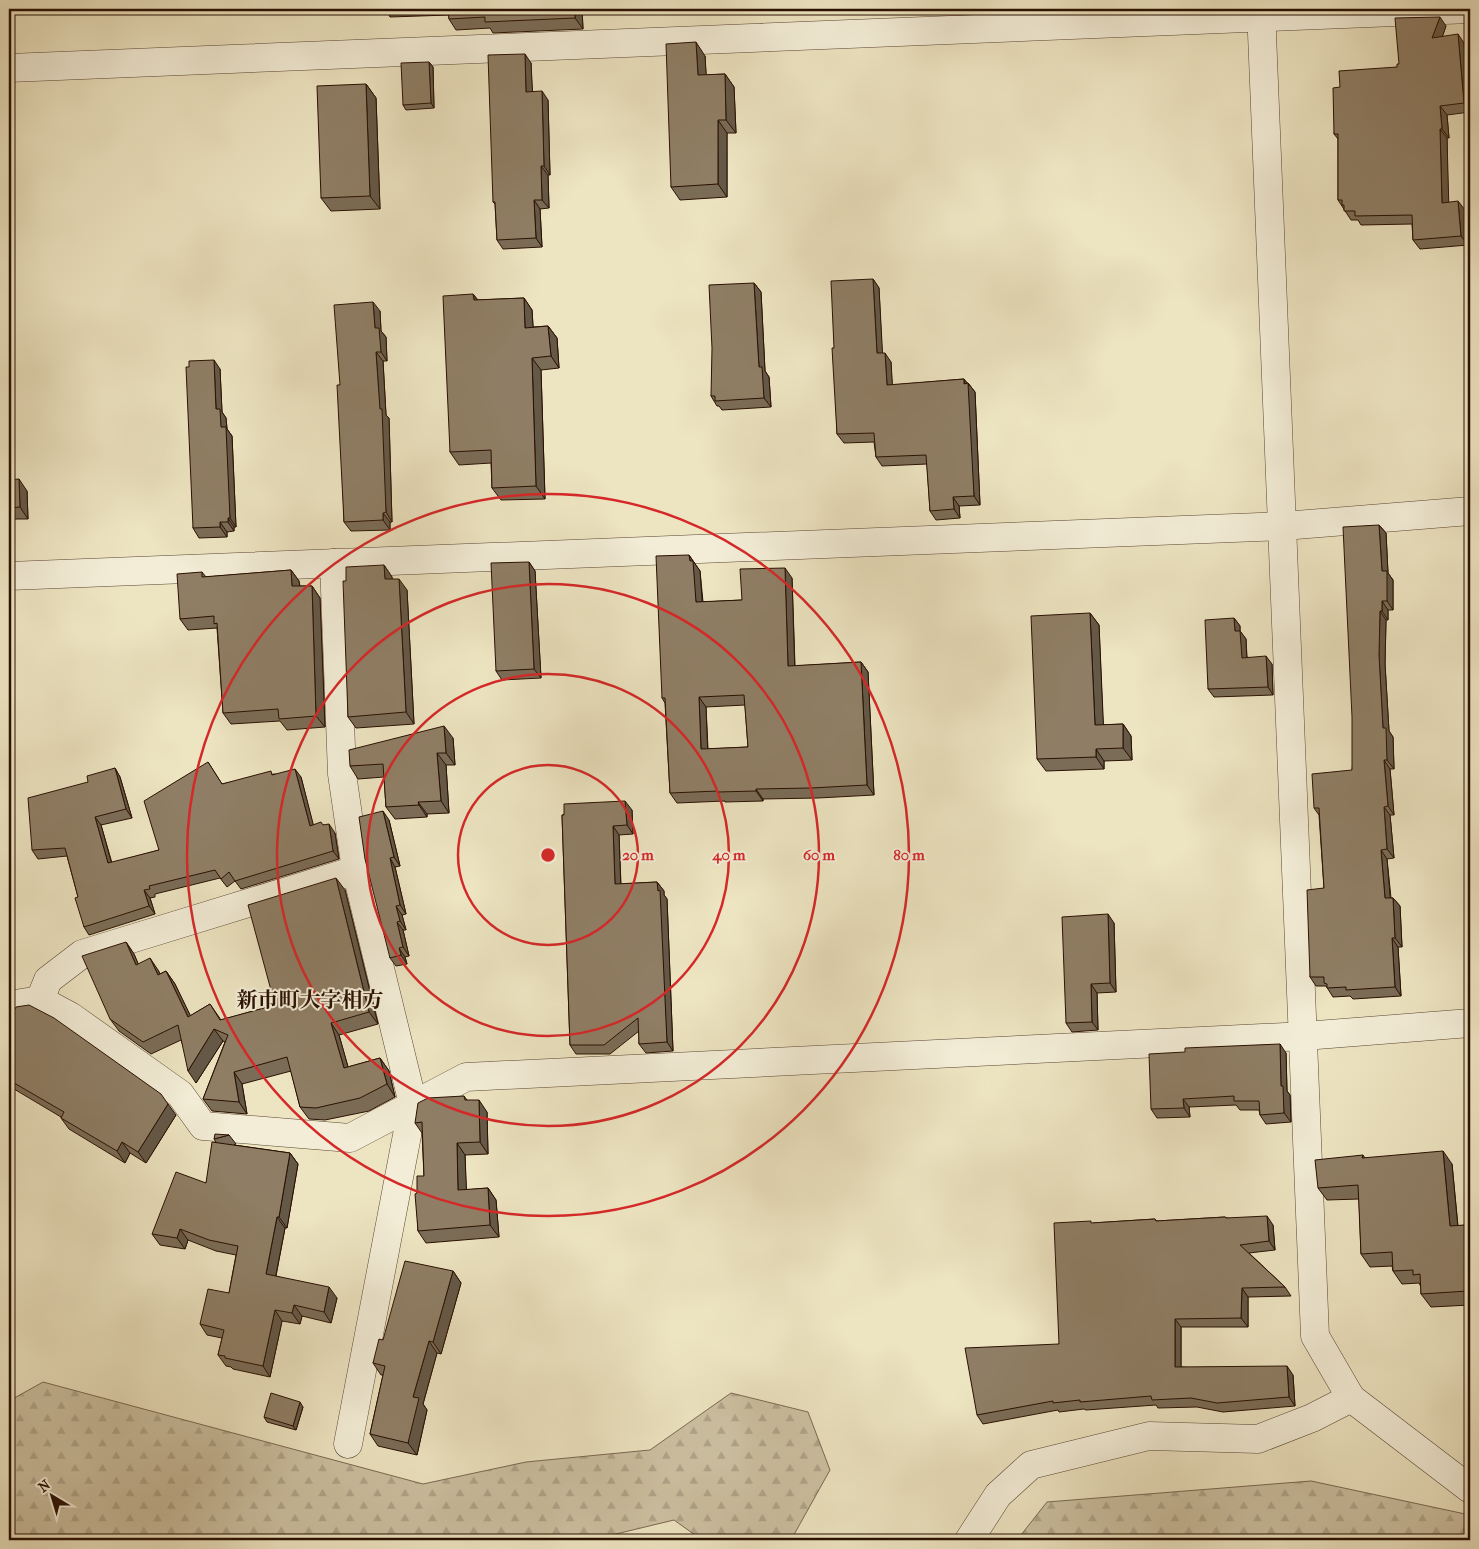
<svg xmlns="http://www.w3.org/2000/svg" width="1479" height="1549" viewBox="0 0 1479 1549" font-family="'IM FELL French Canon','Noto Serif JP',serif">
	<defs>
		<pattern id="forest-firs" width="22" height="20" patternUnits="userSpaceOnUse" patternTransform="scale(1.25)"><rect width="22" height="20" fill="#ccc0a1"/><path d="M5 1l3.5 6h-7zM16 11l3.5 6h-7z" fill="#afa489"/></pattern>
	</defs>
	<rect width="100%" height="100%" fill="#ede4c1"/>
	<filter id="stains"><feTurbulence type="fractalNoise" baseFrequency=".004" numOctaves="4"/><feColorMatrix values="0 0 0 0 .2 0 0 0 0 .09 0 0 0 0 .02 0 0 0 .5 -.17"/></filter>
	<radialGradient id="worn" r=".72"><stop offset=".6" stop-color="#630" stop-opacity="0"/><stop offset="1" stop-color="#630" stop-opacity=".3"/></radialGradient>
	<g fill="url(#forest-firs)" stroke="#7a6852">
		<path d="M 43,1382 L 423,1484 L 526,1462 L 650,1450 L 731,1393 L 808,1412 L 830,1470 L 791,1540 L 702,1540 L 674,1520 L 591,1540 L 9,1540 L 9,1401 Z"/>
		<path d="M 1311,1481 L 1470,1515 L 1470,1540 L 1017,1540 L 1047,1502 Z"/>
	</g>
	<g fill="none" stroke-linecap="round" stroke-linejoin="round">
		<g stroke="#5a4532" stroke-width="29">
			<g id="minor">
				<path d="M 1261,9 L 1315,1336 L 1351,1398 L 1470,1489"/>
				<path d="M 9,68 L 1470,9"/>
				<path d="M 334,563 L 342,774 L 356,870 L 413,1104 L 348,1444"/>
				<path d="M 9,576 L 1283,526 L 1470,511"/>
				<path d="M 40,1000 L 48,980 L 82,954 L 356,870"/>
				<path d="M 9,1005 L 40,1000 L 70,1016 L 180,1094 L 203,1126 L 350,1138 L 466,1077 L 1304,1036 L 1470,1023"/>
				<path d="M 969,1540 L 998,1495 L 1031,1465 L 1149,1436 L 1258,1439 L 1312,1418 L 1351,1398"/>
			</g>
		</g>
		<use href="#minor" stroke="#f3edd7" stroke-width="28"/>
	</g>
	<g fill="#7b6c57" stroke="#291002" fill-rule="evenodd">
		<path d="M 358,9 L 582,9 L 583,29 L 493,33 L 490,28 L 456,30 L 449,19 L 449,15 L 390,17 L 388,13 L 362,14 Z"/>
		<path d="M 975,9 L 1021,9 L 1021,12 L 978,13 Z"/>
		<path d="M 1446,26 L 1442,37 L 1464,43 L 1470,112 L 1447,115 L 1449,138 L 1447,138 L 1448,202 L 1465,210 L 1468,245 L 1420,249 L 1413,240 L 1412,224 L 1361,225 L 1358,220 L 1351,220 L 1338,200 L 1338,139 L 1334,134 L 1340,87 L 1397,67 L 1399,64 Z"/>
		<path d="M 705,56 L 706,75 L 725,74 L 734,87 L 736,133 L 727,133 L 727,197 L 680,200 L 671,187 Z"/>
		<path d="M 429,62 L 433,67 L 434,108 L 406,110 L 403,105 Z"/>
		<path d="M 531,63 L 532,92 L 548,100 L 550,175 L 548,175 L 549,208 L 540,209 L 542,247 L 503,249 L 497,240 L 495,204 L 493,202 Z"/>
		<path d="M 366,84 L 376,98 L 380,209 L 331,211 L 321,198 Z"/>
		<path d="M 873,279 L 879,288 L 882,353 L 891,362 L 892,385 L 964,379 L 967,383 L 968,383 L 975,392 L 980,505 L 959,506 L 960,518 L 936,520 L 930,511 L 927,464 L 882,466 L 876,457 L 874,442 L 844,443 L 837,434 L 834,348 Z"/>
		<path d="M 754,283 L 761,292 L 765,371 L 769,377 L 771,407 L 722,410 L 719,406 L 717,406 L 711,396 Z"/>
		<path d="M 473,294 L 478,300 L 524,298 L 532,310 L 533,327 L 548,326 L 557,338 L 559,368 L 541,370 L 545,499 L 501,500 L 492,488 L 491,463 L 459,465 L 450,452 Z"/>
		<path d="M 380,311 L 381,331 L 386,337 L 387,361 L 383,361 L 386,415 L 389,418 L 392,522 L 390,522 L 390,530 L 351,531 L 344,522 L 340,385 Z"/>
		<path d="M 220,369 L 222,412 L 226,418 L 227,429 L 232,436 L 236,527 L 234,527 L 234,531 L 227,532 L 227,537 L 199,538 L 193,528 Z"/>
		<path d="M 9,480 L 27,491 L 28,519 L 9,519 Z"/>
		<path d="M 1379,525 L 1386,533 L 1388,573 L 1393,580 L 1393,610 L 1388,610 L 1388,620 L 1386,620 L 1385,664 L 1389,731 L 1393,737 L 1394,769 L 1390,769 L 1394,815 L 1390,815 L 1394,858 L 1387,859 L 1391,898 L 1393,898 L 1400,906 L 1402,947 L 1398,947 L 1401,996 L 1353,999 L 1350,996 L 1333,997 L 1326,986 L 1316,986 L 1310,977 L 1324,888 L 1319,815 L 1314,808 L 1352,770 Z"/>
		<path d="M 689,555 L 700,571 L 703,602 L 742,600 L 792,578 L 795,666 L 861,662 L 868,672 L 874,795 L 818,798 L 763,799 L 763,801 L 725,802 L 725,801 L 677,803 L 670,793 L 665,703 L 662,698 ZM 745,705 L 748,747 L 708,749 L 706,707 Z"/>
		<path d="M 529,562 L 535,571 L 541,678 L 502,680 L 496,671 Z"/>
		<path d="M 384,565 L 392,577 L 392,579 L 407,590 L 414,724 L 356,728 L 348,717 L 346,581 Z"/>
		<path d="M 291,570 L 299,581 L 300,586 L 312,586 L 320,598 L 325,727 L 287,730 L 280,721 L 231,724 L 223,713 L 217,628 L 188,630 L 180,619 L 202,572 L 206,577 Z"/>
		<path d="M 1090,613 L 1099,625 L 1103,725 L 1123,724 L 1131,736 L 1132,760 L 1104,761 L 1104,769 L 1046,771 L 1037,759 Z"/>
		<path d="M 1234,618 L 1240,626 L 1240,631 L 1246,639 L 1247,657 L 1272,664 L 1273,695 L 1214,697 L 1208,689 Z"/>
		<path d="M 453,738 L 455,765 L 446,765 L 449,813 L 427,814 L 427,817 L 395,819 L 386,807 L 384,777 L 358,779 L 350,766 Z"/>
		<path d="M 208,762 L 222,784 L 274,774 L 301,777 L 313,825 L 324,825 L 335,833 L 339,859 L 241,889 L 235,881 L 227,887 L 220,878 L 155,894 L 155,897 L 150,898 L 155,914 L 89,935 L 84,927 L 78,897 L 67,856 L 38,859 L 32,850 L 88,782 L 115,768 L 120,777 L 132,818 L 101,825 L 112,863 L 159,850 Z"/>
		<path d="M 632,810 L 633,834 L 619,835 L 621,884 L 657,882 L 664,891 L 664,895 L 667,899 L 673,1051 L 646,1053 L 639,1044 L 639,1031 L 610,1054 L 576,1054 L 570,1045 L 562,815 Z"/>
		<path d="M 389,820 L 400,866 L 395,867 L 406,914 L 402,915 L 406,930 L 403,930 L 409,956 L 405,957 L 407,964 L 396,966 L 390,958 Z"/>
		<path d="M 345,890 L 378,1024 L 339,1035 L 348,1067 L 380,1058 L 389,1071 L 395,1097 L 369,1111 L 325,1120 L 309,1119 L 300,1107 L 291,1071 L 242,1084 L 247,1114 L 212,1111 L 203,1099 L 225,1042 L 223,1041 L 196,1083 L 181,1040 L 151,1054 L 119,1031 L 110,1019 L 126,942 L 134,954 L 138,964 L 158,970 L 160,974 L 166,971 L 175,984 L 190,1016 L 210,1004 L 221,1020 L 275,1005 Z"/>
		<path d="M 1114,923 L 1116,992 L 1097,993 L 1098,1030 L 1072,1032 L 1066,1023 Z"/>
		<path d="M 9,1020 L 176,1115 L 146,1163 L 130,1153 L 125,1163 L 69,1129 L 61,1118 L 61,1117 L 9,1086 Z"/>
		<path d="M 1286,1053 L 1287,1091 L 1290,1095 L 1291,1122 L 1266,1124 L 1260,1115 L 1259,1110 L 1240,1110 L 1236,1105 L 1189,1107 L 1190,1117 L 1157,1118 L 1151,1109 Z"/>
		<path d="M 464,1096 L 467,1100 L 487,1112 L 488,1154 L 465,1155 L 466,1190 L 488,1188 L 496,1200 L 499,1237 L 426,1243 L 418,1231 L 417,1193 L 424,1176 L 422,1133 L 415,1123 Z"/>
		<path d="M 229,1135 L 236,1144 L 234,1145 L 290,1153 L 298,1164 L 287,1228 L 285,1228 L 276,1276 L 337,1298 L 331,1323 L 302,1316 L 300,1324 L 282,1321 L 270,1377 L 233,1369 L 231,1367 L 226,1366 L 218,1355 L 222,1338 L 207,1335 L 200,1324 L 229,1293 L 236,1255 L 216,1251 L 188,1240 L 185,1249 L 160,1245 L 152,1234 L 206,1183 L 216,1142 L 214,1139 Z"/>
		<path d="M 1363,1155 L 1365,1158 L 1452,1164 L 1458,1226 L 1465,1225 L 1470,1233 L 1470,1305 L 1431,1307 L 1421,1294 L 1421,1287 L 1419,1283 L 1402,1284 L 1393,1271 L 1392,1266 L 1370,1267 L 1361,1254 L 1359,1199 L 1327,1200 L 1318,1188 Z"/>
		<path d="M 1225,1217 L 1227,1218 L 1273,1225 L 1275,1250 L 1249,1253 L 1285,1287 L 1291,1296 L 1248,1297 L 1248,1327 L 1181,1327 L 1181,1367 L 1293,1375 L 1295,1406 L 1223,1412 L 1197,1407 L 1158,1408 L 1156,1405 L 1086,1410 L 1084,1409 L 1059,1412 L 1058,1410 L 983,1424 L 977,1415 L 1059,1344 L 1093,1223 L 1155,1219 L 1157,1221 Z"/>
		<path d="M 453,1271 L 461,1283 L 441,1354 L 437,1353 L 423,1404 L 427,1410 L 417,1455 L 378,1446 L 370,1434 L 383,1375 L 381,1375 L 373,1363 L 383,1340 Z"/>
		<path d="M 303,1407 L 296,1430 L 267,1422 L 264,1417 Z"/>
	</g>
	<g fill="#645847" stroke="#291002">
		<path d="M 575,9 L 582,9 L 583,29 L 575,18 Z"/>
		<path d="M 1440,17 L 1446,26 L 1439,47 L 1432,38 Z"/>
		<path d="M 1458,34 L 1464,43 L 1470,112 L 1464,103 Z"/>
		<path d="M 696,42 L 705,56 L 707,88 L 698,75 Z"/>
		<path d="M 525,54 L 531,63 L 533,100 L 526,92 Z"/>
		<path d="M 429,62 L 433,67 L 434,108 L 431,103 Z"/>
		<path d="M 725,74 L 734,87 L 736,133 L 726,120 Z"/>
		<path d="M 366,84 L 376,98 L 380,209 L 370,196 Z"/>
		<path d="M 542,91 L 548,100 L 550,175 L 544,166 Z"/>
		<path d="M 1440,106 L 1447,115 L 1449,138 L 1442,129 Z"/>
		<path d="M 718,120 L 727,133 L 727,197 L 718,184 Z"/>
		<path d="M 1440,129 L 1447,138 L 1449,212 L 1442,203 Z"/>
		<path d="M 541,166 L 548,175 L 549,208 L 542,200 Z"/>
		<path d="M 534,200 L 540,209 L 542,247 L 536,238 Z"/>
		<path d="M 1458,201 L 1465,210 L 1468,245 L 1461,236 Z"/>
		<path d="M 873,279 L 879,288 L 883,362 L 877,353 Z"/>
		<path d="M 754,283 L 761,292 L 765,371 L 769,377 L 771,407 L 764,398 L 759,367 Z"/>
		<path d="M 473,294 L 482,307 L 474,300 Z"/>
		<path d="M 524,298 L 532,310 L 534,341 L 525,328 Z"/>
		<path d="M 373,302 L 380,311 L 381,331 L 386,337 L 387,361 L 381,352 L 375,328 Z"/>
		<path d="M 548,326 L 557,338 L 559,368 L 551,356 Z"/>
		<path d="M 376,352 L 383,361 L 386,415 L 389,418 L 392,522 L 386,512 Z"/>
		<path d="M 885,353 L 891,362 L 893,394 L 887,385 Z"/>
		<path d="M 532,358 L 541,370 L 545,499 L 536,486 Z"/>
		<path d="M 214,360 L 220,369 L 222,412 L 226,418 L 227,429 L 232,436 L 236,527 L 230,518 L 221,427 L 216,409 Z"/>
		<path d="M 964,379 L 969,386 L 968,383 L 975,392 L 980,505 L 974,496 Z"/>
		<path d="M 19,479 L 27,491 L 28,519 L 20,507 Z"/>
		<path d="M 953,497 L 959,506 L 960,518 L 954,509 Z"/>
		<path d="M 383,513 L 390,522 L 390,530 L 383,520 Z"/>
		<path d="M 228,518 L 234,527 L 234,531 L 228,522 Z"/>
		<path d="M 220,522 L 227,532 L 227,537 L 220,527 Z"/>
		<path d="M 1379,525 L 1386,533 L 1388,573 L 1393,580 L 1393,610 L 1387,601 L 1382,571 Z"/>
		<path d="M 689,555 L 700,571 L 703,612 L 696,602 L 690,561 Z"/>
		<path d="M 529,562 L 535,571 L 541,678 L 534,669 Z"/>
		<path d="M 384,565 L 392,577 L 393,591 L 385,579 Z"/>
		<path d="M 785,568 L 792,578 L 795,676 L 788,666 Z"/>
		<path d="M 291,570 L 299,581 L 301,598 L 292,586 Z"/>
		<path d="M 399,579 L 407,590 L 414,724 L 406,712 Z"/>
		<path d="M 312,586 L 320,598 L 325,727 L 316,716 Z"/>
		<path d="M 1382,601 L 1388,610 L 1388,620 L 1382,611 Z"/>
		<path d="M 1380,611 L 1386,620 L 1385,664 L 1389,731 L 1393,737 L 1394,769 L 1387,760 L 1383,728 L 1379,655 Z"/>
		<path d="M 1090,613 L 1099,625 L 1104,737 L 1095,725 Z"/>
		<path d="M 1234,618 L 1240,626 L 1240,633 L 1240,631 L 1246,639 L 1247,666 L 1242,658 L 1235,631 Z"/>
		<path d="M 1266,656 L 1272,664 L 1273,695 L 1268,687 Z"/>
		<path d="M 861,662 L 868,672 L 874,795 L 867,785 Z"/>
		<path d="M 699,697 L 706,707 L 708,759 L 701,749 Z"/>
		<path d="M 1123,724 L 1131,736 L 1132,760 L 1123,748 Z"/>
		<path d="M 444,726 L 453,738 L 455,765 L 446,753 Z"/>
		<path d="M 1096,749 L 1104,761 L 1104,769 L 1096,757 Z"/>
		<path d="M 437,753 L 446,765 L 449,813 L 441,801 Z"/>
		<path d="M 1384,760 L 1390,769 L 1394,815 L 1388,806 Z"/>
		<path d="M 115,768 L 120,777 L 132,818 L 126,809 Z"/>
		<path d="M 295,769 L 301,777 L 316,835 L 310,826 Z"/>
		<path d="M 756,789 L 763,799 L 763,801 L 756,791 Z"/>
		<path d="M 625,801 L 632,810 L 633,834 L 627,825 Z"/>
		<path d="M 418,802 L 427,814 L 427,817 L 419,805 Z"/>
		<path d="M 1384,807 L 1390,815 L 1394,858 L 1387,849 Z"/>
		<path d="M 383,811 L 389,820 L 400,866 L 394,857 Z"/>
		<path d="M 95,817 L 101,825 L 114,872 L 108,863 Z"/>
		<path d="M 329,824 L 335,833 L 339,859 L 333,851 Z"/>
		<path d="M 613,826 L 619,835 L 621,893 L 615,884 Z"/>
		<path d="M 1381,850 L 1387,859 L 1391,907 L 1385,898 Z"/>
		<path d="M 390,858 L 395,867 L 406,914 L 400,905 Z"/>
		<path d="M 336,878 L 345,890 L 378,1024 L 369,1012 Z"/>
		<path d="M 657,882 L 664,891 L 664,895 L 667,899 L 673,1051 L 667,1042 Z"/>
		<path d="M 144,890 L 150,898 L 155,914 L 149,906 Z"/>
		<path d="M 1393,898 L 1400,906 L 1402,947 L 1395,938 Z"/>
		<path d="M 396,906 L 402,915 L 406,930 L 400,921 Z"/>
		<path d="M 1108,914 L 1114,923 L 1116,992 L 1110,983 Z"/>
		<path d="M 397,922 L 403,930 L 409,956 L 403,947 Z"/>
		<path d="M 1392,938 L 1398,947 L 1401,996 L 1395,987 Z"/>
		<path d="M 126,942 L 134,954 L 144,977 L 136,965 Z"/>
		<path d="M 399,948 L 405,957 L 407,964 L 401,955 Z"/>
		<path d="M 150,958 L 158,970 L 167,987 L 158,975 Z"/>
		<path d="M 166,971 L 175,984 L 197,1029 L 188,1017 Z"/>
		<path d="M 1091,984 L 1097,993 L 1098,1030 L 1092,1022 Z"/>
		<path d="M 331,1023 L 339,1035 L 352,1081 L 344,1068 Z"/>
		<path d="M 214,1029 L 223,1041 L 196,1083 L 188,1071 Z"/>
		<path d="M 1280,1044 L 1286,1053 L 1287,1091 L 1290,1095 L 1291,1122 L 1284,1113 L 1281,1086 Z"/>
		<path d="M 380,1058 L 389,1071 L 395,1097 L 387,1084 Z"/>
		<path d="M 234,1072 L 242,1084 L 247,1114 L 239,1102 Z"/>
		<path d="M 1183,1099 L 1189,1107 L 1190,1117 L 1184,1108 Z"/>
		<path d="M 479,1100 L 487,1112 L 488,1154 L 480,1142 Z"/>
		<path d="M 168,1104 L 176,1115 L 146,1163 L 138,1152 Z"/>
		<path d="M 122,1142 L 130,1153 L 125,1163 L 117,1151 Z"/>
		<path d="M 457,1143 L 465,1155 L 467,1202 L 458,1190 Z"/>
		<path d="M 1443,1151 L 1452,1164 L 1459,1239 L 1450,1226 Z"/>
		<path d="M 290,1153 L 298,1164 L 287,1228 L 279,1217 Z"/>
		<path d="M 488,1188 L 496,1200 L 499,1237 L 490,1225 Z"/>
		<path d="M 1267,1216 L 1273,1225 L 1275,1250 L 1269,1241 Z"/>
		<path d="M 277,1217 L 285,1228 L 274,1285 L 266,1274 Z"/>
		<path d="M 1465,1225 L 1470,1233 L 1470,1252 L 1466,1246 Z"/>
		<path d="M 180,1229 L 188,1240 L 185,1249 L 177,1238 Z"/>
		<path d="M 453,1271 L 461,1283 L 441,1354 L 433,1342 Z"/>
		<path d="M 1467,1274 L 1470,1279 L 1470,1294 L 1468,1291 Z"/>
		<path d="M 329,1287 L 337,1298 L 331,1323 L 324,1312 Z"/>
		<path d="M 1242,1288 L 1248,1297 L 1248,1327 L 1241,1318 Z"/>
		<path d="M 294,1305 L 302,1316 L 300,1324 L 292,1313 Z"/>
		<path d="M 275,1310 L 282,1321 L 270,1377 L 263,1366 Z"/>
		<path d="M 1175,1319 L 1181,1327 L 1181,1376 L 1175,1367 Z"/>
		<path d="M 429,1341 L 437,1353 L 423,1404 L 427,1410 L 417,1455 L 408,1443 L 413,1397 Z"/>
		<path d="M 1287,1366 L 1293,1375 L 1295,1406 L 1289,1397 Z"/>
		<path d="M 300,1402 L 303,1407 L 296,1430 L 293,1426 Z"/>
	</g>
	<g fill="#8f7e65" stroke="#291002" fill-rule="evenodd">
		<path d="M 448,9 L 575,9 L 575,18 L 485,22 L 485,17 L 449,19 Z"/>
		<path d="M 1440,17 L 1432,38 L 1458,34 L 1464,103 L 1440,106 L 1442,129 L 1440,129 L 1442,203 L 1458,201 L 1461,236 L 1413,240 L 1412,215 L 1355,216 L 1355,211 L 1344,211 L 1344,205 L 1342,205 L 1342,200 L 1338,200 L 1338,134 L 1334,134 L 1333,88 L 1340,87 L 1339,71 L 1397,67 L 1397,64 L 1399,64 L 1395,18 Z"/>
		<path d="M 696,42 L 698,75 L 725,74 L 726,120 L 718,120 L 718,184 L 671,187 L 666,44 Z"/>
		<path d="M 525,54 L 526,92 L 542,91 L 544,166 L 541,166 L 542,200 L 534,200 L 536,238 L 497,240 L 495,202 L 493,202 L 488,55 Z"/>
		<path d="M 429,62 L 431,103 L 403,105 L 401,63 Z"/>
		<path d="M 366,84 L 370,196 L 321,198 L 317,86 Z"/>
		<path d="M 873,279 L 877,353 L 885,353 L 887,385 L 964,379 L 964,384 L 968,383 L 974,496 L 953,497 L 954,509 L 930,511 L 926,455 L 876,457 L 874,433 L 837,434 L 832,348 L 834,348 L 831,281 Z"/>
		<path d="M 754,283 L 759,367 L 762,367 L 764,398 L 715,401 L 715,396 L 711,396 L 712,348 L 709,285 Z"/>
		<path d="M 473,294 L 474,300 L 524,298 L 525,328 L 548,326 L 551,356 L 532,358 L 536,486 L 492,488 L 491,450 L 450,452 L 443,296 Z"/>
		<path d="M 373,302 L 375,328 L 379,328 L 381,352 L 376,352 L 380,409 L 382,409 L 386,512 L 383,513 L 383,520 L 344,522 L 337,385 L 340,385 L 334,305 Z"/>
		<path d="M 214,360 L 216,409 L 220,409 L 221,427 L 226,427 L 230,518 L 228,518 L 228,522 L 220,522 L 220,527 L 193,528 L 186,367 L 189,367 L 189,361 Z"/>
		<path d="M 19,479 L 20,507 L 9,508 L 9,480 Z"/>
		<path d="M 1379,525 L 1382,571 L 1387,571 L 1387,601 L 1382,601 L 1382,611 L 1380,611 L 1379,655 L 1383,728 L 1386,728 L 1387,760 L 1384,760 L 1388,806 L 1384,807 L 1387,849 L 1381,850 L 1385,898 L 1393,898 L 1395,938 L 1392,938 L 1395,987 L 1346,990 L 1346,987 L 1327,988 L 1327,984 L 1324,983 L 1324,977 L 1310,977 L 1307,890 L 1324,888 L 1319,808 L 1314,808 L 1312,774 L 1352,770 L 1352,717 L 1343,527 Z"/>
		<path d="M 689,555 L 690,561 L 693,561 L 696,602 L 742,600 L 740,569 L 785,568 L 788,666 L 861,662 L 867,785 L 811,788 L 756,789 L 756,791 L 718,792 L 718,791 L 670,793 L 665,698 L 662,698 L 656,556 ZM 744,695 L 748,747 L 701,749 L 699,697 Z"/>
		<path d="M 529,562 L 534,669 L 496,671 L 491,563 Z"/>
		<path d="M 384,565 L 385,579 L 399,579 L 406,712 L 348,717 L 343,581 L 346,581 L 346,567 Z"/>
		<path d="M 291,570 L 292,586 L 312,586 L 316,716 L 279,719 L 278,709 L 223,713 L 217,623 L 214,624 L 214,616 L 180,619 L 177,574 L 202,572 L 202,577 Z"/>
		<path d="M 1090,613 L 1095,725 L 1123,724 L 1123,748 L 1096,749 L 1096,757 L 1037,759 L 1031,616 Z"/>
		<path d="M 1234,618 L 1235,631 L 1240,631 L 1242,658 L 1266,656 L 1268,687 L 1208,689 L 1205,620 Z"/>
		<path d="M 444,726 L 446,753 L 437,753 L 441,801 L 418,802 L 419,805 L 386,807 L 383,764 L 350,766 L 349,750 Z"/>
		<path d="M 208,762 L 222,784 L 271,771 L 272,775 L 295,769 L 310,826 L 321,822 L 323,825 L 329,824 L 333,851 L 235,881 L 229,872 L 221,879 L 215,870 L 149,886 L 150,889 L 144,890 L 149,906 L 84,927 L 75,898 L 78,897 L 65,848 L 32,850 L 28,798 L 88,782 L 87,776 L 115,768 L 126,809 L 95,817 L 108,863 L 159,850 L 144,801 Z"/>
		<path d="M 625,801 L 627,825 L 613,826 L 615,884 L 657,882 L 658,891 L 660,890 L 667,1042 L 639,1044 L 638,1018 L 604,1045 L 570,1045 L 562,815 L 564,815 L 564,804 Z"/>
		<path d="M 383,811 L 394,857 L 390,858 L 400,905 L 396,906 L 400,921 L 397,922 L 403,947 L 399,948 L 401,955 L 390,958 L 365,859 L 359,817 Z"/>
		<path d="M 336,878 L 369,1012 L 331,1023 L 344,1068 L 380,1058 L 387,1084 L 360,1098 L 316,1108 L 300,1107 L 287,1057 L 234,1072 L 239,1102 L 203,1099 L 228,1035 L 214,1029 L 188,1071 L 178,1025 L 143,1042 L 110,1019 L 82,956 L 126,942 L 136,965 L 150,958 L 158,975 L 166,971 L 188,1017 L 210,1004 L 220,1020 L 275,1005 L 248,905 Z"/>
		<path d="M 1108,914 L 1110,983 L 1091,984 L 1092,1022 L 1066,1023 L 1062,917 Z"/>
		<path d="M 29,1005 L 54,1018 L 161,1094 L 168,1104 L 138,1152 L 122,1142 L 117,1151 L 61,1118 L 64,1112 L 9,1080 L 9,1020 L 16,1007 Z"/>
		<path d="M 1280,1044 L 1281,1086 L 1283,1086 L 1284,1113 L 1260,1115 L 1259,1101 L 1234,1101 L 1234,1096 L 1183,1099 L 1184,1108 L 1151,1109 L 1149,1054 L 1185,1052 L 1185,1048 Z"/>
		<path d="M 464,1096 L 465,1100 L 479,1100 L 480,1142 L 457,1143 L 458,1190 L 488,1188 L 490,1225 L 418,1231 L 415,1194 L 417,1193 L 417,1176 L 424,1176 L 422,1122 L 415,1123 L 418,1103 L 428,1098 Z"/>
		<path d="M 215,1134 L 229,1135 L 214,1139 Z"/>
		<path d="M 212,1142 L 290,1153 L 279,1217 L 277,1217 L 266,1274 L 329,1287 L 324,1312 L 294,1305 L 292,1313 L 275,1310 L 263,1366 L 225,1358 L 225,1356 L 218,1355 L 224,1330 L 200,1324 L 208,1289 L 229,1293 L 238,1246 L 209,1240 L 180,1229 L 177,1238 L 152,1234 L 176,1172 L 206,1183 Z"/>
		<path d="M 1443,1151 L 1450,1226 L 1465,1225 L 1466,1246 L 1470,1246 L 1470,1274 L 1467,1274 L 1468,1291 L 1421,1294 L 1420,1274 L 1413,1275 L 1413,1270 L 1393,1271 L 1392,1252 L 1361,1254 L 1358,1185 L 1318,1188 L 1315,1160 L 1363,1155 L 1362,1158 Z"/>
		<path d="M 1267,1216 L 1269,1241 L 1240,1245 L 1285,1287 L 1242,1288 L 1241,1318 L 1175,1319 L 1175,1367 L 1287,1366 L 1289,1397 L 1217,1403 L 1191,1398 L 1152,1400 L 1151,1396 L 1080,1402 L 1080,1400 L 1053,1403 L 1053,1401 L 977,1415 L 965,1348 L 1059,1344 L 1054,1223 L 1091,1221 L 1091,1223 L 1155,1219 L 1156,1221 L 1225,1217 L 1226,1218 Z"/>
		<path d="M 405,1261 L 453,1271 L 433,1342 L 429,1341 L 413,1397 L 419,1398 L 408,1443 L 370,1434 L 385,1366 L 373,1363 L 379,1339 L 383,1340 Z"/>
		<path d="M 271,1393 L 300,1402 L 293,1426 L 264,1417 Z"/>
	</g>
	<g fill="none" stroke="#d62828" stroke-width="2.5">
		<circle cx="548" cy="855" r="90"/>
		<circle cx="548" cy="855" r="181"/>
		<circle cx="548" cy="855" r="271"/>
		<circle cx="548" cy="855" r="361"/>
	</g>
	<g text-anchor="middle" stroke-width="4" stroke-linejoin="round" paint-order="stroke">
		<g font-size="21" font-weight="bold" fill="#291002" stroke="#f3edd7">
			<text x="310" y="1007">新市町大字相方</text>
		</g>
	</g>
	<circle cx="548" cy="855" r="8" fill="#d62828" stroke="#f3edd7" stroke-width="2.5"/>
	<g font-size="15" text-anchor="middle" font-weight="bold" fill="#d62828" stroke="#f3edd7" stroke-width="4" stroke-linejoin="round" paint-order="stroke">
		<text x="638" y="860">20 m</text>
		<text x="729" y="860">40 m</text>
		<text x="819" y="860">60 m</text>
		<text x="909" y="860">80 m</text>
	</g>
	<rect width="1479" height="1549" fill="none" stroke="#ede4c1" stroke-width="30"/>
	<rect x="10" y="10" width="1459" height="1529" fill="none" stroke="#291002" stroke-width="2.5"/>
	<rect x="15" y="15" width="1449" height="1519" fill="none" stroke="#291002"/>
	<g transform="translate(52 1496) rotate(322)" stroke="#f3edd7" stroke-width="4" paint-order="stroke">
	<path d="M0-4L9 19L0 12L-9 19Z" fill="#291002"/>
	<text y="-8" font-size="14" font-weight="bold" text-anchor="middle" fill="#291002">N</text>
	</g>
	<rect width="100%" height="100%" filter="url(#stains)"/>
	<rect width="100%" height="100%" fill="url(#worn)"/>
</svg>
